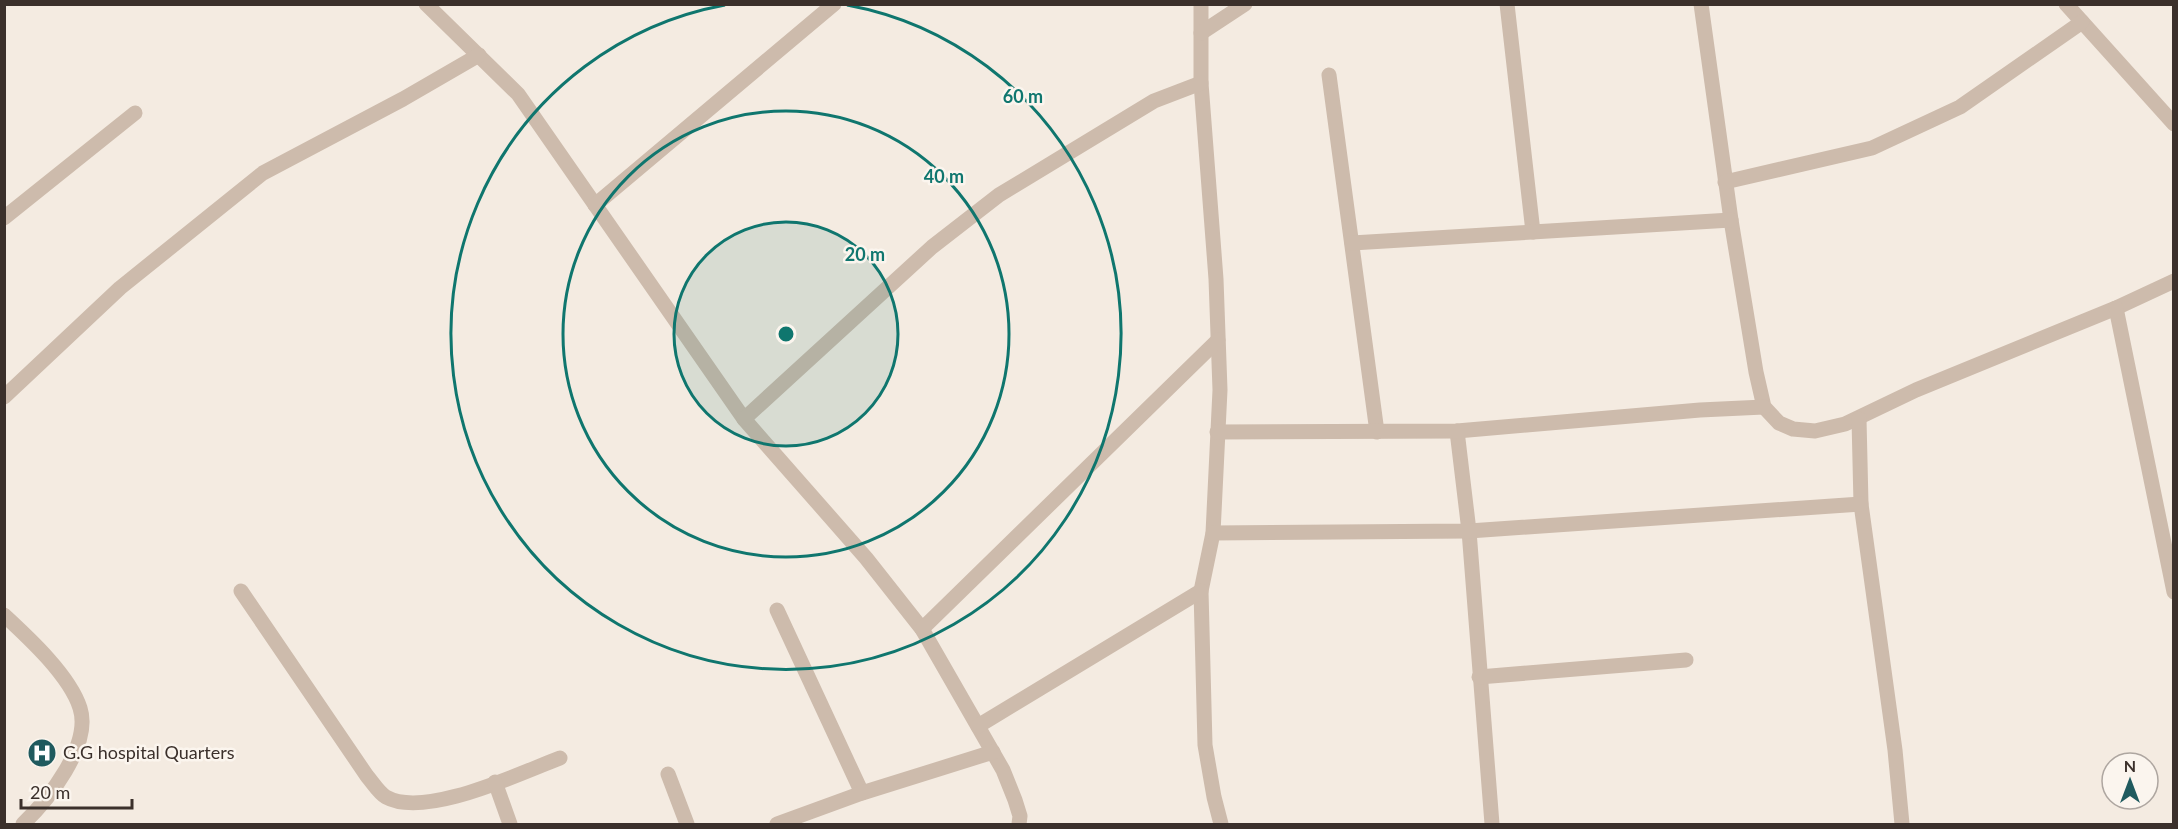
<svg xmlns="http://www.w3.org/2000/svg" width="2178" height="829" viewBox="0 0 2178 829" font-family="Lato,sans-serif">
	<rect width="100%" height="100%" fill="#f4ebe1"/>
	<g fill="none" stroke-linecap="round" stroke-linejoin="round">
		<g stroke="#cdbbac" stroke-width="15">
			<path d="M 426,4 L 518,94 L 744,419 L 866,558 L 922,629 L 1003,770 L 1015,800 L 1020,816 L 1019,824"/>
			<path d="M 1201,4 L 1201,83 L 1216,279 L 1220,390 L 1213,533 L 1201,591 L 1205,745 L 1214,797 L 1221,824"/>
			<path d="M 1507,4 L 1533,232"/>
			<path d="M 1701,4 L 1731,220 L 1756,372 L 1764,407 L 1779,423 L 1793,429 L 1815,431 L 1845,424 L 1916,390 L 2116,308 L 2174,281"/>
			<path d="M 2066,4 L 2174,124"/>
			<path d="M 1201,33 L 1245,4"/>
			<path d="M 1329,75 L 1377,432"/>
			<path d="M 1725,182 L 1872,148 L 1960,107 L 2082,22"/>
			<path d="M 595,205 L 834,4"/>
			<path d="M 4,218 L 135,113"/>
			<path d="M 1352,243 L 1731,220"/>
			<path d="M 2116,308 L 2174,592"/>
			<path d="M 4,397 L 120,288 L 263,173 L 403,99 L 479,55"/>
			<path d="M 744,419 L 932,247 L 999,195 L 1154,101 L 1201,83"/>
			<path d="M 1859,419 L 1861,504 L 1895,750 L 1902,824"/>
			<path d="M 1457,431 L 1469,531 L 1492,824"/>
			<path d="M 1217,432 L 1457,431 L 1700,410 L 1764,407"/>
			<path d="M 1213,533 L 1469,531 L 1861,504"/>
			<path d="M 241,591 L 367,776 C 373,783 379,793 386,797 C 425,819 520,773 560,758"/>
			<path d="M 777,610 L 862,793"/>
			<path d="M 4,615 C 29,638 70,676 80,708 C 92,745 48,800 23,824"/>
			<path d="M 922,629 L 1218,340"/>
			<path d="M 1479,677 L 1686,660"/>
			<path d="M 978,726 L 1201,591"/>
			<path d="M 668,774 L 687,824"/>
			<path d="M 495,782 L 510,824"/>
			<path d="M 777,824 L 862,793 L 993,752"/>
		</g>
	</g>
	<circle cx="786" cy="334" r="112" fill="#0f766e" fill-opacity=".12"/>
	<g fill="none" stroke="#0f766e" stroke-width="3">
		<circle cx="786" cy="334" r="112"/>
		<circle cx="786" cy="334" r="223"/>
		<path d="M847 5A335 335 0 1 1 725 5"/>
	</g>
	<defs>
		<g id="hospital-disc" transform="scale(1.5)"><circle r="9.5" fill="#1f5a5e" stroke="#fbf5ee"/><path d="M-5-5h3v3.5h4V-5h3V5h-3V1.5h-4V5h-3Z" fill="#fff"/></g>
	</defs>
	<g fill-rule="evenodd">
		<use href="#hospital-disc" x="42" y="753"/>
	</g>
	<g text-anchor="middle" stroke-width="5" stroke-linejoin="round" paint-order="stroke">
		<g font-size="18" fill="#3b302b" stroke="#fbf5ee" text-anchor="start">
			<text x="63" y="759">G.G hospital Quarters</text>
		</g>
	</g>
	<circle cx="786" cy="334" r="9" fill="#0f766e" stroke="#fbf5ee" stroke-width="3"/>
	<g font-size="18" text-anchor="middle" font-weight="bold" fill="#0f766e" stroke="#fbf5ee" stroke-width="5" stroke-linejoin="round" paint-order="stroke">
		<text x="1023" y="103">60 m</text>
		<text x="944" y="183">40 m</text>
		<text x="865" y="261">20 m</text>
	</g>
	<rect width="2178" height="829" fill="none" stroke="#3b302b" stroke-width="12"/>
	<g transform="translate(2130 781)"><circle r="28" fill="#fbf5ee" stroke="#aea6a0" stroke-width="1.5"/>
	<path d="M0-4.5L10 22L0 15L-10 22Z" fill="#1f5a5e"/>
	<text y="-9" font-size="16" font-weight="bold" text-anchor="middle" fill="#3b302b">N</text>
	</g>
	<path d="M21 799v9h111v-9" fill="none" stroke="#3b302b" stroke-width="3"/>
	<text x="30" y="799" font-size="18" fill="#3b302b" stroke="#fbf5ee" stroke-width="4.5" paint-order="stroke">20 m</text>
</svg>
